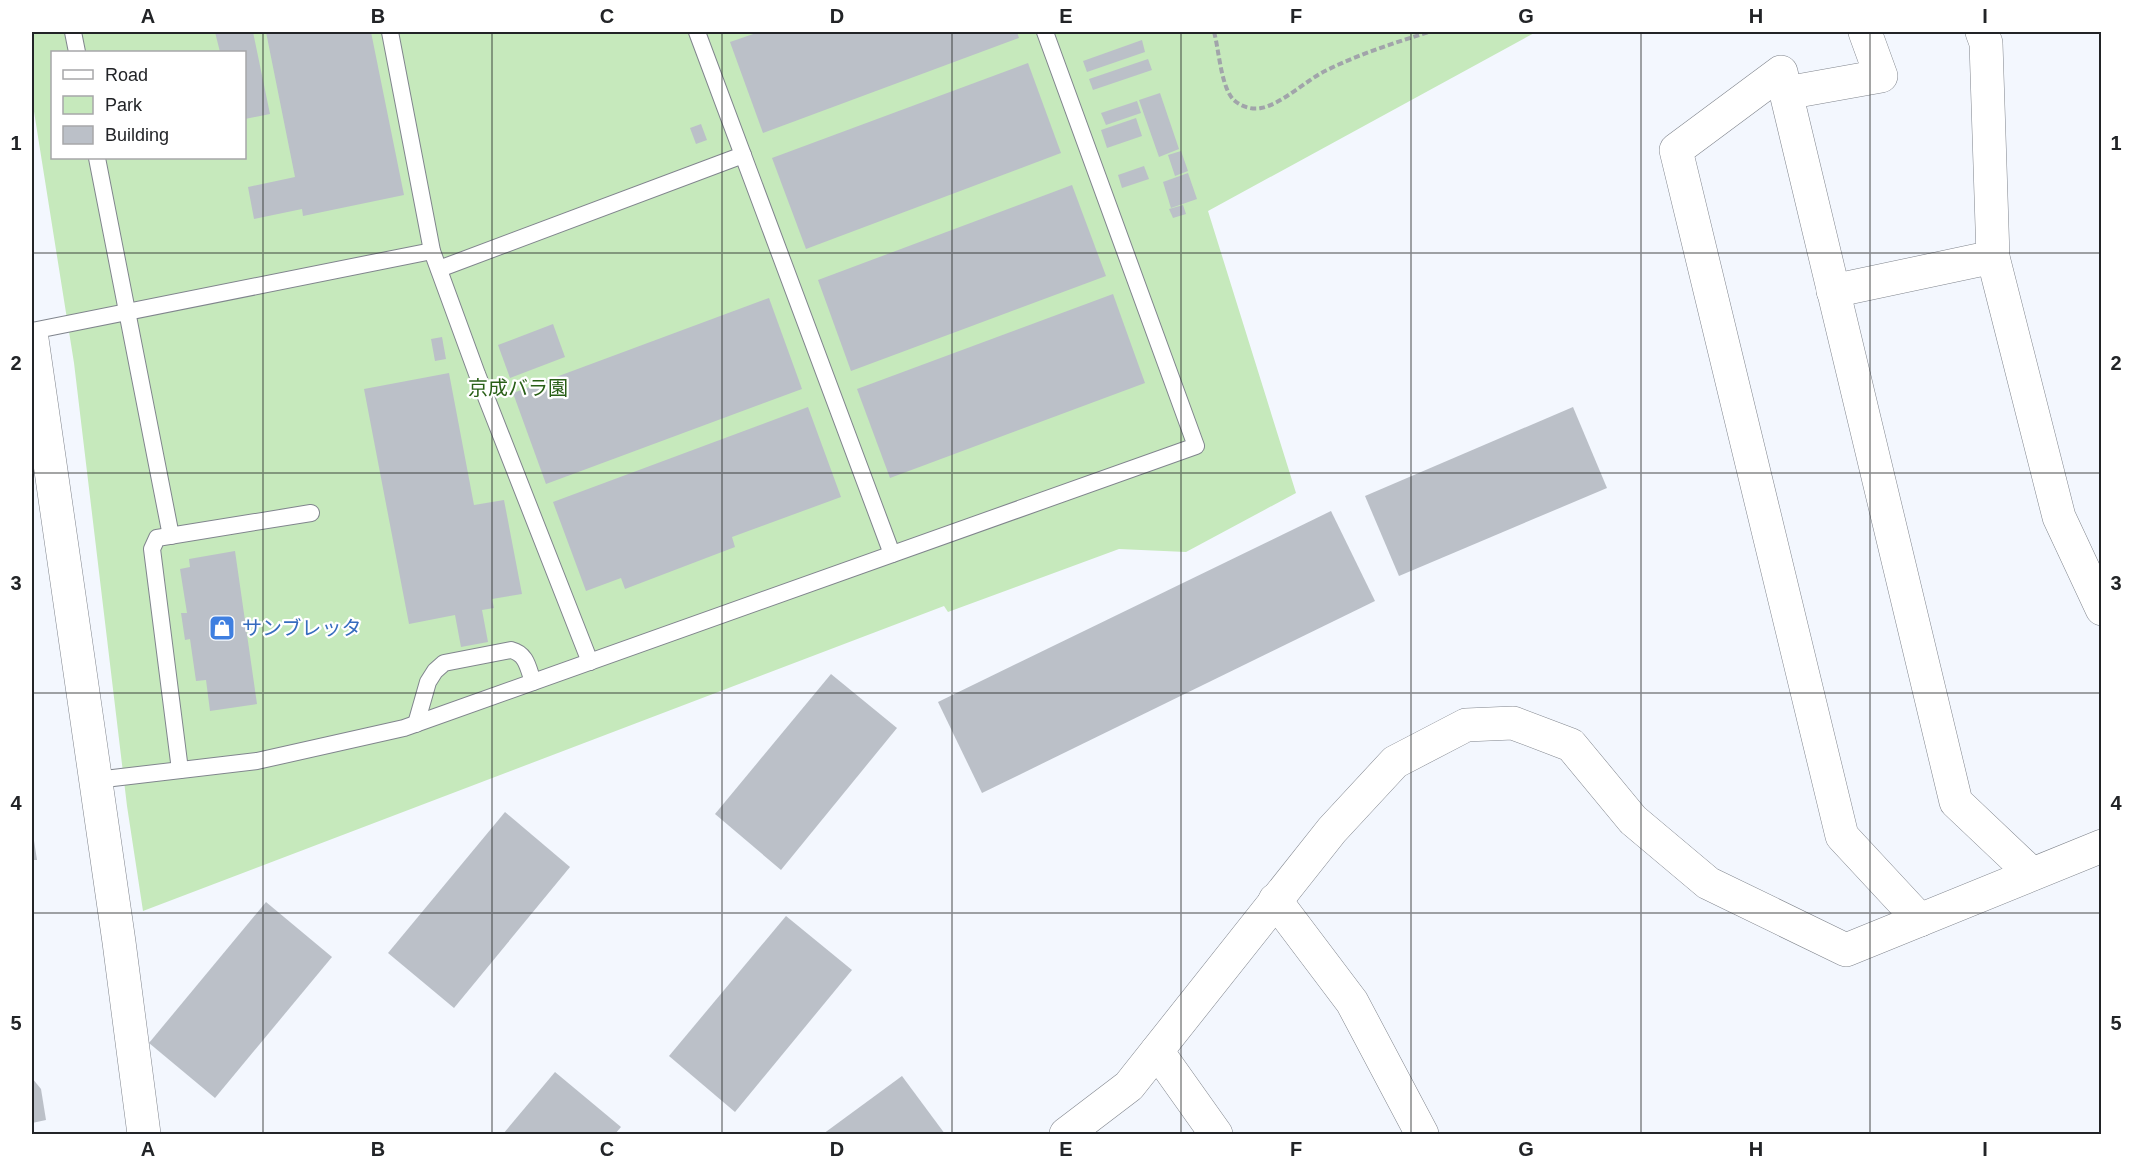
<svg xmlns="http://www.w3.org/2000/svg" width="2133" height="1166" viewBox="0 0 2133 1166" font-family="Helvetica,'Noto Sans JP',sans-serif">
	<rect width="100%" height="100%" fill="#f3f7fe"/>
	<path fill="#c6e9bc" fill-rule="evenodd" d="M 32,32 L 1536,32 L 1208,211 L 1296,493 L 1186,552 L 1119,549 L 948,612 L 944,606 L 143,911 L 127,806 L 74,363 L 32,99 ZM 52,52 L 244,52 L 244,158 L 52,158 Z"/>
	<g fill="#bbc0c8">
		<path d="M 215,32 L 253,32 L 270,114 L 245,119 L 244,52 L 220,52 Z"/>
		<path d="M 266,32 L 371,32 L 404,195 L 303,216 L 302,209 L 254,219 L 248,187 L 295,177 Z"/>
		<path d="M 759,32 L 1017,32 L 1019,38 L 763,133 L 730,42 Z"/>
		<path d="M 1142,40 L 1145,52 L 1087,72 L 1083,61 Z"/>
		<path d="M 1148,59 L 1152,70 L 1093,90 L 1089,79 Z"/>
		<path d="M 1028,63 L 1061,153 L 806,249 L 772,158 Z"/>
		<path d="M 1160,93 L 1179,149 L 1159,157 L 1139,100 Z"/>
		<path d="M 1137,101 L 1141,113 L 1106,125 L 1101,113 Z"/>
		<path d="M 1136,118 L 1142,136 L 1107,148 L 1101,130 Z"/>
		<path d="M 701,124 L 707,140 L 696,144 L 690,128 Z"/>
		<path d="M 1181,151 L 1188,171 L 1175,176 L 1168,155 Z"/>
		<path d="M 1144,166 L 1149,179 L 1122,188 L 1118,175 Z"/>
		<path d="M 1188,173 L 1197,199 L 1171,208 L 1163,182 Z"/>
		<path d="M 1072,185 L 1106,276 L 851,371 L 818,280 Z"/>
		<path d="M 1183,205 L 1186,214 L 1173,218 L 1169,209 Z"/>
		<path d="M 1113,294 L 1145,383 L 890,478 L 857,389 Z"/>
		<path d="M 769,298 L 802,389 L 546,484 L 513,393 Z"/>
		<path d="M 553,324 L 565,357 L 510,378 L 498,345 Z"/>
		<path d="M 442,337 L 446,359 L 435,361 L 431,339 Z"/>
		<path d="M 449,373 L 474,505 L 504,500 L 522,594 L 492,599 L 494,608 L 482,610 L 488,642 L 461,647 L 455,615 L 409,624 L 364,389 Z"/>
		<path d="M 808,407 L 841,497 L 732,537 L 735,547 L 625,589 L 621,578 L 586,591 L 553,502 Z"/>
		<path d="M 1573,407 L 1607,488 L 1399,576 L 1365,496 Z"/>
		<path d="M 1331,511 L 1375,601 L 982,793 L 938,702 Z"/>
		<path d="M 235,551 L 257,704 L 210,711 L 206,680 L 196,681 L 190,639 L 185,640 L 181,613 L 187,613 L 180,569 L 190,567 L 189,559 Z"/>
		<path d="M 831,674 L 897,728 L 781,870 L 715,814 Z"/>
		<path d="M 505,812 L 570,867 L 454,1008 L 388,953 Z"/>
		<path d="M 32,828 L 37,860 L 32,860 Z"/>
		<path d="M 266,902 L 332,957 L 215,1098 L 149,1043 Z"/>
		<path d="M 786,916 L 852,970 L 735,1112 L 669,1056 Z"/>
		<path d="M 555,1072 L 621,1127 L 615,1134 L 503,1134 Z"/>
		<path d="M 902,1076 L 945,1134 L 823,1134 Z"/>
		<path d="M 32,1078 L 41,1089 L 46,1120 L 32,1123 Z"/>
	</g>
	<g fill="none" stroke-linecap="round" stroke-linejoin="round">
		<g stroke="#80858d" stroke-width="18">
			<g id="service">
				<path d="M 73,32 L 77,52"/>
				<path d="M 390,32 L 432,251 L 477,374 L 590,662"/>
				<path d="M 697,32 L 892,554"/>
				<path d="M 97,158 L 171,536"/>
				<path d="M 439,269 L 743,155"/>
				<path d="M 32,331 L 432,251"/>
				<path d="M 416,724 L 428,682 L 435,671 L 444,663 L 511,650 C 527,654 528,668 533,682"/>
				<path d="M 180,770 L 152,549 L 157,538 L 311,513"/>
				<path d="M 96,780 L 257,761 L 404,728 L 1196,446 L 1045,32"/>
			</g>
		</g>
		<g stroke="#80858d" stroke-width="34">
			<g id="minor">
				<path d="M 1982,32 L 1986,43 L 1993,257 L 2059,517 L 2102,609"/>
				<path d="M 1786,93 L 1881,76 L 1865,32"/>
				<path d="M 1833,291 L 1993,257"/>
				<path d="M 1275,900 L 1352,1002 L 1422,1134"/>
				<path d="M 1920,920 L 1842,836 L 1676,150 L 1781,72 L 1956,802 L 2032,874"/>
				<path d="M 1157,1051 L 1216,1134"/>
				<path d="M 1066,1134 L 1129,1086 L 1332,830 L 1395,762 L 1466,725 L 1513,723 L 1571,745 L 1633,820 L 1708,883 L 1846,950 L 2102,846"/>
			</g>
		</g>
		<g stroke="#80858d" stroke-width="34">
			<path id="tertiary" d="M 32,339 L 119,942 L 144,1134"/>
		</g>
		<path stroke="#a1a4aa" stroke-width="4" stroke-dasharray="6 3" stroke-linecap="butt" d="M 1214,32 C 1219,49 1221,90 1235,101 C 1242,107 1253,110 1261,108 C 1280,105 1307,80 1325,71 C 1359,54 1394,43 1429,32"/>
		<use href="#service" stroke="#fff" stroke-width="16"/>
		<use href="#minor" stroke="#fff" stroke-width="33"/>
		<use href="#tertiary" stroke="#fff" stroke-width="33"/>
	</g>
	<path fill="none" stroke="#222427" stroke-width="1.5" stroke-opacity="0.55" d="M 263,32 L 263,1134M 492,32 L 492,1134M 722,32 L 722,1134M 952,32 L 952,1134M 1181,32 L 1181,1134M 1411,32 L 1411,1134M 1641,32 L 1641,1134M 1870,32 L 1870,1134M 32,253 L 2102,253M 32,473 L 2102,473M 32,693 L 2102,693M 32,913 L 2102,913"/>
	<defs>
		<g id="shop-square" transform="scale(1.35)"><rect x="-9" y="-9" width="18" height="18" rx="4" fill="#3f7fe0" stroke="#fff"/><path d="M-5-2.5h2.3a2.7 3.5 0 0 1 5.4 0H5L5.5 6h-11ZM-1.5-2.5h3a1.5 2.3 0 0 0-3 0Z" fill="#fff"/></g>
	</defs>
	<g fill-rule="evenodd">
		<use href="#shop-square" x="222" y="628"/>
	</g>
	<g text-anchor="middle" stroke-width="4.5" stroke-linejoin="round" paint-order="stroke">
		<g font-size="20" fill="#295f17" stroke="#fff">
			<text x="518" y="395">京成バラ園</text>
		</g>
		<g font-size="20" fill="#366cbe" stroke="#fff" text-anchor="start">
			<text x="242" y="635">サンブレッタ</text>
		</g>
	</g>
	<rect width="2133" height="1166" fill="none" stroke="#ffffff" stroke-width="66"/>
	<rect x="51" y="51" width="195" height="108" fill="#ffffff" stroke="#a7a7a9" stroke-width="1.5"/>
	<rect x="63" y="70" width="30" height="9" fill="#ffffff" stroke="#a7a7a9" stroke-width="1.5"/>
	<text x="105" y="81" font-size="18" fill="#222427">Road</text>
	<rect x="63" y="96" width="30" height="18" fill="#c6e9bc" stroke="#a7a7a9" stroke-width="1.5"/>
	<text x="105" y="111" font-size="18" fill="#222427">Park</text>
	<rect x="63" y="126" width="30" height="18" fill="#bbc0c8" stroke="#a7a7a9" stroke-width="1.5"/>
	<text x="105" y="141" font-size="18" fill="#222427">Building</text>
	<rect x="33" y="33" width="2067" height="1100" fill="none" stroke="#222427" stroke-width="2"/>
	<g font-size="20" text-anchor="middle" font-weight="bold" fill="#222427">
		<text x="148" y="23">A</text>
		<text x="378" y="23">B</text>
		<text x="607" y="23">C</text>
		<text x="837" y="23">D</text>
		<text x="1066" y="23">E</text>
		<text x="1296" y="23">F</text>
		<text x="1526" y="23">G</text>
		<text x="1756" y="23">H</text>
		<text x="1985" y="23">I</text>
		<text x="16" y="150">1</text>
		<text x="2116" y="150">1</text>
		<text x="16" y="370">2</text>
		<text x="2116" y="370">2</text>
		<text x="16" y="590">3</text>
		<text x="2116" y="590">3</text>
		<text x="16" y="810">4</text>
		<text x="2116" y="810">4</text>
		<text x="16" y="1030">5</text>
		<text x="2116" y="1030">5</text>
		<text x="148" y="1156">A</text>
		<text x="378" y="1156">B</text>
		<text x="607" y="1156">C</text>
		<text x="837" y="1156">D</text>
		<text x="1066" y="1156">E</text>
		<text x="1296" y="1156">F</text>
		<text x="1526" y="1156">G</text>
		<text x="1756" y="1156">H</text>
		<text x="1985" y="1156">I</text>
	</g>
</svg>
